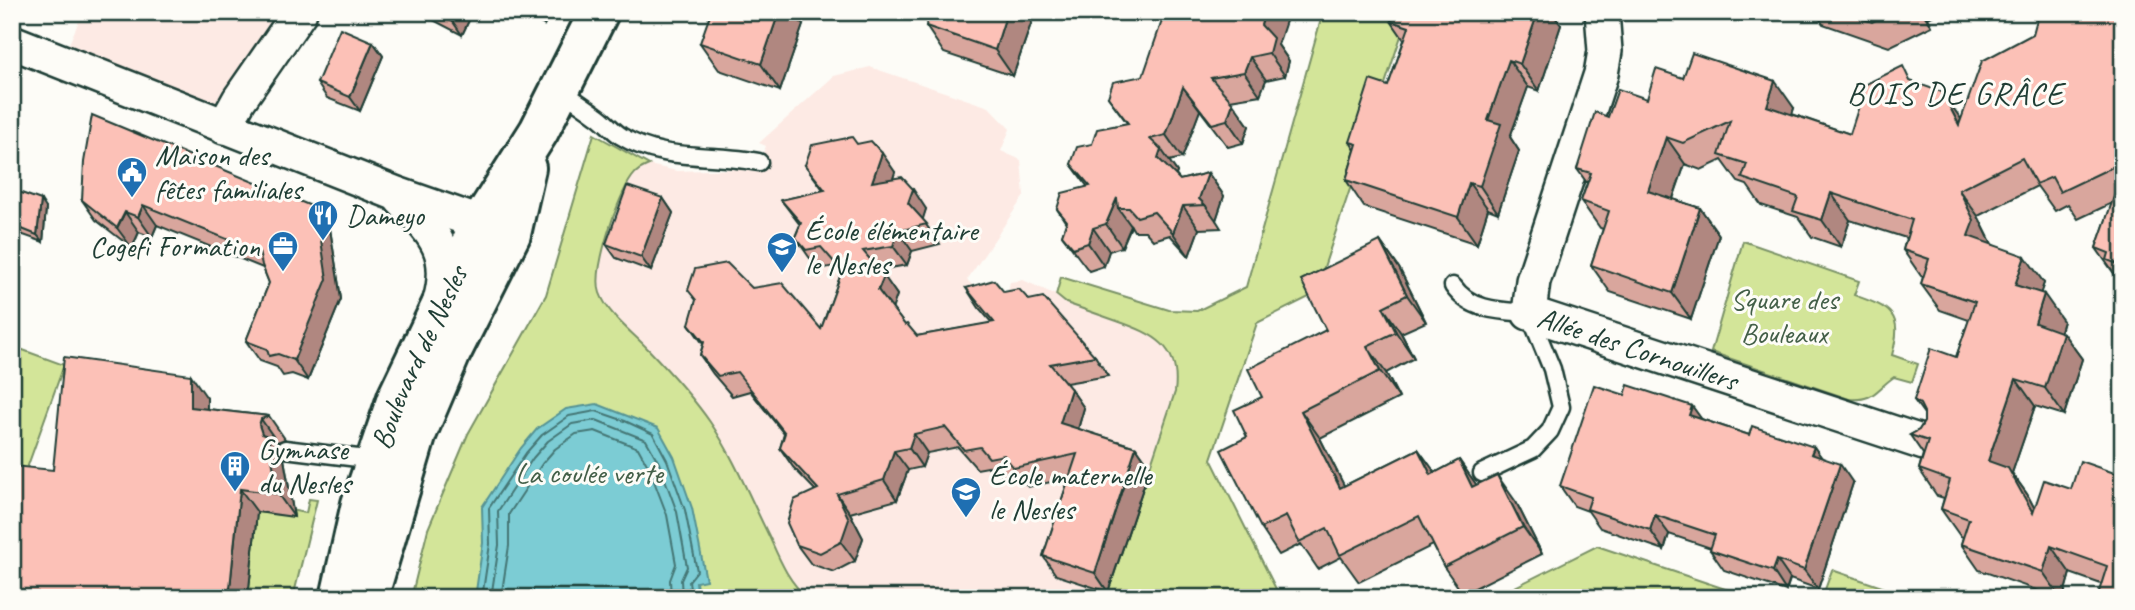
<svg xmlns="http://www.w3.org/2000/svg" width="2135" height="610" viewBox="0 0 2135 610" font-family="Caveat,sans-serif">
	<rect width="100%" height="100%" fill="#fdfcf7"/>
	<filter id="ink" filterUnits="userSpaceOnUse"><feTurbulence type="fractalNoise" baseFrequency=".0143" numOctaves="2"/><feDisplacementMap in="SourceGraphic" scale="14" xChannelSelector="R" yChannelSelector="G"/><feConvolveMatrix kernelMatrix="1 2 1 2 8 2 1 2 1" color-interpolation-filters="sRGB"/></filter>
	<g filter="url(#ink)">
		<g fill="#fdeae4">
			<path d="M 83,12 L 300,12 L 224,127 L 61,62 Z"/>
			<path d="M 870,67 L 989,107 L 1010,129 L 1001,151 L 1021,160 L 1024,196 L 967,280 L 989,301 L 1007,295 L 1010,282 L 1023,280 L 1056,295 L 1066,303 L 1151,334 L 1158,339 L 1171,355 L 1176,373 L 1175,392 L 1112,581 L 1102,598 L 808,598 L 789,577 L 728,453 L 677,381 L 611,311 L 600,293 L 598,275 L 599,263 L 630,179 L 637,170 L 649,165 L 677,171 L 738,169 L 755,172 L 766,146 L 759,143 L 834,76 Z"/>
		</g>
		<g fill="#d3e599" stroke="#799166" stroke-width="2">
			<path d="M 1323,12 L 1409,12 L 1315,294 L 1257,323 L 1211,459 L 1277,591 L 1296,598 L 1102,598 L 1112,581 L 1175,392 C 1181,346 1154,334 1117,321 C 1100,315 1083,309 1066,303 L 1056,295 L 1061,277 L 1169,310 L 1197,311 L 1246,287 Z"/>
			<path d="M 594,134 L 649,165 C 642,168 637,170 632,177 C 618,196 592,270 600,293 C 608,315 632,332 648,349 C 670,372 692,396 710,422 C 734,457 750,498 769,536 C 779,558 788,582 808,598 L 411,598 L 428,529 L 468,434 L 546,295 Z"/>
			<path d="M 1743,241 L 1859,281 L 1854,295 C 1890,308 1904,312 1892,355 L 1918,364 L 1912,382 L 1894,377 C 1875,390 1875,401 1849,399 L 1711,352 Z"/>
			<path d="M 12,346 L 64,365 L 12,510 Z"/>
			<path d="M 309,499 L 317,500 L 293,598 L 248,598 L 257,512 L 283,515 L 290,510 L 306,513 Z"/>
			<path d="M 1597,546 L 1752,598 L 1493,598 Z"/>
			<path d="M 1832,570 L 1914,598 L 1822,598 Z"/>
		</g>
		<path fill="#7bccd4" stroke="#569394" stroke-width="2" d="M 597,404 L 658,428 L 674,457 L 692,508 L 706,580 L 696,582 L 698,598 L 475,598 L 483,543 L 482,507 L 521,448 L 537,429 L 566,409 Z"/>
		<g fill="none" stroke-linecap="round" stroke-linejoin="round">
			<g stroke="#447674" stroke-width="2">
				<path d="M 482,598 L 490,544 L 489,508 L 526,453 L 542,435 L 569,416 L 596,411 L 625,421 L 653,434 L 667,460 L 685,510 L 697,571 L 689,581 L 691,598"/>
				<path d="M 491,598 L 499,545 L 498,511 L 533,458 L 548,441 L 572,424 L 596,420 L 646,440 L 659,463 L 677,512 L 687,567 L 681,580 L 682,598"/>
				<path d="M 501,598 L 509,546 L 509,514 L 542,464 L 555,449 L 576,434 L 595,431 L 638,448 L 649,468 L 667,515 L 676,564 L 670,580 L 671,598"/>
			</g>
			<g stroke="#1f3d34" stroke-width="21">
				<g id="service">
					<path d="M 560,90 C 572,98 584,106 596,115 C 605,121 612,130 621,136 C 662,162 714,153 759,162"/>
					<path d="M 1453,286 C 1470,311 1501,311 1529,313 L 1552,369 L 1561,407 L 1550,431 L 1533,449 L 1482,473"/>
					<path d="M 285,449 L 374,460"/>
				</g>
			</g>
			<g stroke="#1f3d34" stroke-width="38">
				<g id="minor">
					<path id="s1" d="M 1602,12 L 1605,51 L 1601,74 L 1533,281 L 1529,313 L 1924,443"/>
					<path d="M 12,42 L 397,194 L 503,231"/>
					<path d="M 224,127 L 239,100 L 300,12"/>
					<path d="M 401,199 C 433,232 454,251 440,301"/>
				</g>
			</g>
			<g stroke="#1f3d34" stroke-width="44">
				<g id="tertiary">
					<path id="s2" d="M 340,598 L 361,504 L 397,398 L 480,224 L 539,131 L 599,12"/>
					<path d="M 368,598 L 417,433 L 451,353 L 511,234 L 526,168"/>
				</g>
			</g>
			<use href="#service" stroke="#fdfcf7" stroke-width="16"/>
			<use href="#minor" stroke="#fdfcf7" stroke-width="33"/>
			<use href="#tertiary" stroke="#fdfcf7" stroke-width="38"/>
		</g>
		<g fill="#d9a69d" stroke="#1f3d34" stroke-width="2">
			<path d="M 418,12 L 473,12 L 462,35 Z"/>
			<path d="M 517,12 L 551,12 L 544,25 Z"/>
			<path d="M 930,12 L 1035,12 L 1013,76 L 944,53 L 926,26 Z"/>
			<path d="M 1393,12 L 1556,12 L 1555,17 L 1561,25 L 1539,91 L 1528,87 L 1510,137 L 1519,151 L 1498,213 L 1488,209 L 1477,244 L 1364,207 L 1346,180 L 1355,150 L 1350,142 L 1388,86 L 1404,40 L 1391,21 Z"/>
			<path d="M 1812,12 L 1940,12 L 1928,18 L 1932,26 L 1889,47 L 1823,24 L 1816,13 Z"/>
			<path d="M 2123,12 L 2123,283 L 2118,276 L 2115,275 L 2096,248 L 2112,203 L 2078,219 L 2068,204 L 2055,211 L 2037,186 L 1978,216 L 1992,244 L 2044,283 L 2040,293 L 2063,321 L 2060,332 L 2063,333 L 2082,359 L 2064,415 L 2035,406 L 2012,473 L 2027,494 L 2034,508 L 2071,489 L 2123,598 L 2101,584 L 2070,573 L 2063,598 L 2059,598 L 1979,570 L 1961,544 L 1963,537 L 1960,536 L 1941,509 L 1944,498 L 1937,496 L 1919,469 L 1923,454 L 1910,435 L 1919,430 L 1924,422 L 1924,414 L 1914,400 L 1956,357 L 1969,320 L 1940,310 L 1921,284 L 1923,277 L 1921,276 L 1903,250 L 1906,238 L 1850,220 L 1841,247 L 1812,237 L 1798,217 L 1761,205 L 1747,185 L 1738,182 L 1722,160 L 1701,170 L 1685,164 L 1673,199 L 1700,208 L 1719,235 L 1691,319 L 1610,292 L 1591,265 L 1603,229 L 1600,228 L 1581,201 L 1587,183 L 1577,169 L 1608,117 L 1647,99 L 1683,78 L 1794,108 L 1792,114 L 1850,134 L 1914,82 L 1961,119 Z"/>
			<path d="M 803,25 L 780,91 L 719,70 L 700,43 Z"/>
			<path d="M 373,42 L 383,56 L 360,111 L 327,98 L 317,83 Z"/>
			<path d="M 1278,45 L 1289,61 L 1285,76 L 1266,80 L 1260,95 L 1230,100 L 1249,126 L 1243,143 L 1228,147 L 1200,110 L 1182,158 L 1169,161 L 1177,172 L 1176,175 L 1180,180 L 1208,173 L 1224,196 L 1216,220 L 1221,228 L 1199,229 L 1189,256 L 1170,235 L 1153,240 L 1145,231 L 1134,231 L 1131,226 L 1122,247 L 1109,251 L 1104,266 L 1089,271 L 1079,258 L 1062,235 L 1066,223 L 1057,209 L 1087,186 L 1071,164 L 1092,144 L 1127,123 L 1108,97 L 1143,76 Z"/>
			<path d="M 857,144 L 895,172 L 893,178 L 926,209 L 922,219 L 940,244 L 912,251 L 907,265 L 879,270 L 897,295 L 892,308 L 905,325 L 917,336 L 992,323 L 979,308 L 966,288 L 1004,292 L 1029,300 L 1095,356 L 1108,376 L 1066,383 L 1084,408 L 1078,429 L 1136,447 L 1150,467 L 1108,592 L 1056,575 L 1043,556 L 1069,478 L 1028,487 L 1017,475 L 1002,478 L 993,466 L 977,469 L 958,447 L 927,453 L 922,467 L 908,470 L 897,500 L 850,513 L 863,538 L 855,561 L 834,572 L 811,564 L 797,545 L 815,490 L 793,467 L 780,448 L 784,434 L 750,391 L 732,396 L 713,374 L 700,355 L 703,344 L 689,324 L 752,288 L 821,329 L 841,274 L 835,266 L 819,269 L 809,257 L 795,237 L 800,225 L 781,200 L 824,191 L 805,165 Z"/>
			<path d="M 12,192 L 46,208 L 43,242 L 12,231 Z"/>
			<path d="M 663,198 L 673,213 L 651,271 L 616,258 L 606,244 Z"/>
			<path d="M 82,200 L 316,208 L 330,229 L 341,299 L 308,380 L 292,374 L 283,376 L 277,367 L 260,361 L 246,341 L 269,283 L 263,268 L 157,225 L 152,237 L 139,232 L 132,248 L 96,220 Z"/>
			<path d="M 1380,241 L 1399,268 L 1426,322 L 1401,333 L 1414,358 L 1386,373 L 1399,398 L 1320,438 L 1344,486 L 1418,449 L 1435,473 L 1459,460 L 1476,485 L 1516,502 L 1542,554 L 1463,594 L 1444,567 L 1433,545 L 1359,582 L 1341,557 L 1318,569 L 1301,544 L 1279,555 L 1261,528 L 1247,437 L 1262,397 L 1326,330 Z"/>
			<path d="M 207,398 L 207,409 L 269,416 L 285,439 L 277,442 L 275,447 L 284,459 L 294,517 L 257,512 L 248,598 L 12,598 L 53,470 Z"/>
			<path d="M 1692,406 L 1701,419 L 1749,435 L 1814,447 L 1821,457 L 1853,483 L 1818,589 L 1790,579 L 1786,591 L 1724,570 L 1710,550 L 1711,548 L 1669,534 L 1664,550 L 1600,528 L 1588,511 L 1574,506 L 1560,486 Z"/>
		</g>
		<g fill="#b08780" stroke="#1f3d34" stroke-width="2">
			<path d="M 458,12 L 473,12 L 462,35 L 453,22 Z"/>
			<path d="M 535,12 L 551,12 L 544,25 Z"/>
			<path d="M 779,12 L 794,12 L 803,25 L 780,91 L 761,64 Z"/>
			<path d="M 1007,12 L 1035,12 L 1013,76 L 995,50 Z"/>
			<path d="M 1265,12 L 1289,12 L 1278,45 L 1289,61 L 1285,76 L 1269,53 L 1261,25 Z"/>
			<path d="M 1538,12 L 1556,12 L 1555,17 L 1561,25 L 1539,91 L 1520,64 Z"/>
			<path d="M 1922,12 L 1924,12 L 1932,26 Z"/>
			<path d="M 373,42 L 383,56 L 360,111 L 350,97 Z"/>
			<path d="M 1250,57 L 1266,80 L 1260,95 L 1244,72 Z"/>
			<path d="M 1509,60 L 1528,87 L 1510,137 L 1519,151 L 1498,213 L 1480,186 L 1488,120 Z"/>
			<path d="M 1775,81 L 1794,108 L 1786,133 L 1767,106 Z"/>
			<path d="M 1183,87 L 1200,110 L 1182,158 L 1166,135 Z"/>
			<path d="M 1942,92 L 1961,119 L 1959,125 Z"/>
			<path d="M 1233,103 L 1249,126 L 1243,143 L 1227,120 Z"/>
			<path d="M 1666,137 L 1685,164 L 1666,218 L 1648,191 Z"/>
			<path d="M 1161,149 L 1177,172 L 1174,180 L 1158,158 Z"/>
			<path d="M 882,153 L 895,172 L 886,201 L 872,182 Z"/>
			<path d="M 1208,173 L 1224,196 L 1216,220 L 1205,205 L 1199,199 Z"/>
			<path d="M 1469,183 L 1488,209 L 1477,244 L 1458,217 Z"/>
			<path d="M 913,189 L 926,209 L 922,222 L 908,203 Z"/>
			<path d="M 1959,190 L 1978,216 L 1993,247 L 1968,236 Z"/>
			<path d="M 1831,193 L 1850,220 L 1841,247 L 1822,220 Z"/>
			<path d="M 663,198 L 673,213 L 651,271 L 641,257 Z"/>
			<path d="M 1117,198 L 1118,208 L 1131,226 L 1122,247 L 1106,224 Z"/>
			<path d="M 41,200 L 46,208 L 43,242 L 37,235 Z"/>
			<path d="M 143,205 L 157,225 L 152,237 L 138,217 Z"/>
			<path d="M 1183,206 L 1199,229 L 1189,256 L 1173,233 Z"/>
			<path d="M 316,208 L 330,229 L 341,299 L 308,380 L 294,360 Z"/>
			<path d="M 1700,208 L 1719,235 L 1691,319 L 1672,293 Z"/>
			<path d="M 125,212 L 139,232 L 132,248 L 117,228 Z"/>
			<path d="M 1093,228 L 1109,251 L 1104,266 L 1088,243 Z"/>
			<path d="M 898,231 L 912,251 L 907,265 L 893,246 Z"/>
			<path d="M 1380,241 L 1399,268 L 1426,322 L 1407,295 Z"/>
			<path d="M 2025,256 L 2044,283 L 2034,312 L 2015,285 Z"/>
			<path d="M 884,276 L 897,295 L 892,310 L 878,290 Z"/>
			<path d="M 2044,294 L 2063,321 L 2054,350 L 2035,323 Z"/>
			<path d="M 1383,307 L 1401,333 L 1414,358 L 1396,332 Z"/>
			<path d="M 2063,333 L 2082,359 L 2064,415 L 2045,388 Z"/>
			<path d="M 1367,346 L 1386,373 L 1399,398 L 1380,371 Z"/>
			<path d="M 191,375 L 207,398 L 207,430 L 191,407 Z"/>
			<path d="M 2016,379 L 2035,406 L 2012,473 L 2027,494 L 2051,539 L 1988,461 Z"/>
			<path d="M 1071,389 L 1084,408 L 1074,443 L 1060,423 Z"/>
			<path d="M 1692,406 L 1706,425 L 1689,415 Z"/>
			<path d="M 1301,411 L 1320,438 L 1359,515 L 1340,488 Z"/>
			<path d="M 261,419 L 277,442 L 275,447 L 284,459 L 294,517 L 278,494 L 262,434 L 259,425 Z"/>
			<path d="M 914,434 L 927,453 L 922,467 L 909,448 Z"/>
			<path d="M 1136,447 L 1150,467 L 1108,592 L 1095,573 Z"/>
			<path d="M 1814,447 L 1828,466 L 1811,454 Z"/>
			<path d="M 1418,449 L 1437,475 L 1431,475 Z"/>
			<path d="M 894,451 L 908,470 L 897,500 L 884,480 Z"/>
			<path d="M 1459,460 L 1478,487 L 1472,487 Z"/>
			<path d="M 1840,464 L 1853,483 L 1818,589 L 1804,570 Z"/>
			<path d="M 1497,475 L 1516,502 L 1542,554 L 1523,527 Z"/>
			<path d="M 240,489 L 257,512 L 248,598 L 229,598 Z"/>
			<path d="M 837,494 L 850,513 L 863,538 L 855,561 L 841,542 Z"/>
			<path d="M 1655,515 L 1669,534 L 1664,550 L 1650,530 Z"/>
			<path d="M 2051,546 L 2070,573 L 2063,598 L 2061,598 L 2043,572 Z"/>
			<path d="M 1777,560 L 1790,579 L 1786,591 L 1773,571 Z"/>
		</g>
		<g fill="#fcc1b7" stroke="#1f3d34" stroke-width="2">
			<path d="M 434,12 L 458,12 L 453,22 Z"/>
			<path d="M 711,12 L 779,12 L 761,64 L 700,43 Z"/>
			<path d="M 930,12 L 1007,12 L 995,50 L 926,26 Z"/>
			<path d="M 1165,12 L 1265,12 L 1261,25 L 1273,38 L 1269,53 L 1250,57 L 1244,72 L 1211,78 L 1233,103 L 1227,120 L 1212,124 L 1183,87 L 1166,135 L 1150,139 L 1161,149 L 1158,158 L 1180,180 L 1208,173 L 1199,199 L 1205,205 L 1183,206 L 1173,233 L 1154,212 L 1137,217 L 1129,208 L 1118,208 L 1117,198 L 1106,224 L 1093,228 L 1088,243 L 1073,248 L 1062,235 L 1067,221 L 1057,209 L 1062,193 L 1090,186 L 1071,164 L 1077,147 L 1092,144 L 1097,129 L 1128,123 L 1108,97 L 1113,82 L 1143,76 Z"/>
			<path d="M 1393,12 L 1538,12 L 1520,64 L 1509,60 L 1488,120 L 1501,124 L 1480,186 L 1469,183 L 1458,217 L 1346,180 L 1357,144 L 1350,142 L 1370,80 L 1388,86 L 1409,27 L 1391,21 Z"/>
			<path d="M 1843,12 L 1891,12 L 1872,22 Z"/>
			<path d="M 2039,12 L 2123,12 L 2123,162 L 2060,192 L 2052,177 L 2036,184 L 2022,158 L 1959,190 L 1974,220 L 1968,236 L 2025,256 L 2015,285 L 2044,294 L 2035,323 L 2063,333 L 2045,388 L 2016,379 L 1988,461 L 2008,468 L 2033,513 L 2044,480 L 2071,489 L 2080,461 L 2123,476 L 2123,598 L 2097,598 L 2107,566 L 2051,546 L 2043,572 L 1961,544 L 1969,519 L 1941,509 L 1950,480 L 1919,469 L 1928,441 L 1910,435 L 1919,430 L 1924,422 L 1924,412 L 1920,404 L 1914,400 L 1931,348 L 1956,357 L 1975,302 L 1921,284 L 1929,259 L 1903,250 L 1912,220 L 1831,193 L 1822,220 L 1793,211 L 1798,197 L 1742,178 L 1747,164 L 1719,155 L 1730,121 L 1683,143 L 1666,137 L 1648,191 L 1700,208 L 1672,293 L 1591,265 L 1609,211 L 1581,201 L 1591,173 L 1577,169 L 1595,112 L 1608,117 L 1618,89 L 1647,99 L 1656,69 L 1683,78 L 1692,53 L 1775,81 L 1767,106 L 1850,134 L 1866,84 L 1903,66 L 1910,81 L 1942,92 L 1959,125 L 1982,61 L 2033,34 Z"/>
			<path d="M 340,28 L 373,42 L 350,97 L 317,83 Z"/>
			<path d="M 92,115 L 316,208 L 327,279 L 294,360 L 278,354 L 269,356 L 267,349 L 246,341 L 269,283 L 262,265 L 259,252 L 143,205 L 138,217 L 125,212 L 117,228 L 82,200 L 84,162 Z"/>
			<path d="M 852,137 L 857,144 L 871,141 L 882,153 L 872,182 L 902,177 L 913,189 L 908,203 L 927,224 L 898,231 L 893,246 L 863,251 L 884,276 L 878,290 L 905,325 L 907,324 L 917,336 L 994,322 L 966,288 L 994,280 L 1004,292 L 1019,289 L 1029,300 L 1043,297 L 1095,356 L 1050,364 L 1071,389 L 1060,423 L 1136,447 L 1095,573 L 1043,556 L 1077,454 L 1014,468 L 1004,455 L 989,458 L 980,447 L 964,450 L 945,427 L 914,434 L 909,448 L 894,451 L 884,480 L 837,494 L 849,519 L 841,542 L 820,553 L 797,545 L 787,523 L 794,500 L 818,489 L 780,448 L 785,433 L 737,372 L 718,376 L 700,355 L 704,342 L 689,324 L 696,300 L 688,290 L 695,269 L 727,263 L 752,288 L 782,283 L 821,329 L 842,271 L 821,247 L 806,250 L 795,237 L 801,223 L 781,200 L 825,190 L 805,165 L 812,145 Z"/>
			<path d="M 2123,171 L 2123,266 L 2107,260 L 2109,253 L 2096,248 Z"/>
			<path d="M 627,186 L 663,198 L 641,257 L 606,244 Z"/>
			<path d="M 13,190 L 41,200 L 37,235 L 12,225 Z"/>
			<path d="M 1380,241 L 1407,295 L 1383,307 L 1396,332 L 1367,346 L 1380,371 L 1301,411 L 1340,488 L 1418,449 L 1431,475 L 1459,460 L 1472,487 L 1497,475 L 1523,527 L 1444,567 L 1419,516 L 1340,555 L 1327,528 L 1299,542 L 1286,516 L 1261,528 L 1221,450 L 1247,437 L 1234,410 L 1262,397 L 1248,369 L 1326,330 L 1301,280 Z"/>
			<path d="M 64,357 L 191,375 L 191,407 L 269,416 L 261,419 L 259,425 L 262,434 L 268,436 L 278,494 L 240,489 L 229,598 L 12,598 L 12,477 L 13,466 L 53,470 Z"/>
			<path d="M 1594,385 L 1625,395 L 1628,385 L 1692,406 L 1689,415 L 1749,435 L 1752,426 L 1814,447 L 1811,454 L 1840,464 L 1804,570 L 1777,560 L 1773,571 L 1710,550 L 1715,535 L 1655,515 L 1650,530 L 1587,509 L 1591,497 L 1560,486 Z"/>
		</g>
	</g>
	<defs>
		<g id="civic-pin" transform="scale(1.575)"><path d="M0 17L-7.5 6A9.5 9.5 0 1 1 7.5 6Z" fill="#1f6fb2" stroke="#fdfcf7"/><path d="M-.6-6.5H3V-4.5H.6V-3L4-1V1h2V6H-6V1h2V-1L-.6-3ZM-1.2 2.5V6h2.4V2.5Z" fill="#fff"/></g>
		<g id="restaurant-pin" transform="scale(1.575)"><path d="M0 17L-7.5 6A9.5 9.5 0 1 1 7.5 6Z" fill="#1f6fb2" stroke="#fdfcf7"/><path d="M-5-6h1v4h1v-4h1v4h1v-4h1v5L-1.5 .5V6h-2V.5L-5-1ZM5-6V6H3V1.5H1.5Q1.5-4 5-6Z" fill="#fff"/></g>
		<g id="office-pin" transform="scale(1.575)"><path d="M0 17L-7.5 6A9.5 9.5 0 1 1 7.5 6Z" fill="#1f6fb2" stroke="#fdfcf7"/><path d="M-6-3h4V-5.5h4V-3h4V5H-6ZM-1-4.5V-3h2v-1.5ZM-6 0V1H6V0Z" fill="#fff"/></g>
		<g id="school-pin" transform="scale(1.575)"><path d="M0 17L-7.5 6A9.5 9.5 0 1 1 7.5 6Z" fill="#1f6fb2" stroke="#fdfcf7"/><path d="M0-5L7-2L0 1L-7-2ZM-4 1L0 2.5L4 1V4Q0 6-4 4Z" fill="#fff"/></g>
		<g id="building-pin" transform="scale(1.575)"><path d="M0 17L-7.5 6A9.5 9.5 0 1 1 7.5 6Z" fill="#1f6fb2" stroke="#fdfcf7"/><path d="M-4-6H4V6H1V3H-1V6H-4ZM-2.5-4.3h1.7v1.8h-1.7ZM.8-4.3h1.7v1.8H.8ZM-2.5-1h1.7V.8h-1.7ZM.8-1h1.7V.8H.8Z" fill="#fff"/></g>
	</defs>
	<g fill-rule="evenodd">
		<use href="#civic-pin" x="132" y="172"/>
		<use href="#restaurant-pin" x="323" y="215"/>
		<use href="#office-pin" x="283" y="246"/>
		<use href="#school-pin" x="782" y="247"/>
		<use href="#building-pin" x="235" y="466"/>
		<use href="#school-pin" x="966" y="492"/>
	</g>
	<g text-anchor="middle" stroke-width="6" stroke-linejoin="round" paint-order="stroke">
		<g font-size="30" fill="#1f3d34" stroke="#fdfcf7" text-anchor="start">
			<text x="155" y="165">Maison des<tspan x="155" dy="34">fêtes familiales</tspan></text>
			<text x="346" y="225">Dameyo</text>
			<text x="805" y="240">École élémentaire<tspan x="805" dy="34">le Nesles</tspan></text>
			<text x="260" y="256" text-anchor="end">Cogefi Formation</text>
			<text x="258" y="459">Gymnase<tspan x="258" dy="34">du Nesles</tspan></text>
			<text x="989" y="485">École maternelle<tspan x="989" dy="34">le Nesles</tspan></text>
		</g>
		<g font-size="30" fill="#435f48" stroke="#fdfcf7">
			<text x="1784" y="309">Square des<tspan x="1784" dy="34">Bouleaux</tspan></text>
			<text x="589" y="483">La coulée verte</text>
		</g>
		<g font-size="30" fill="#1f3d34" stroke="#fdfcf7">
			<text dy="10" stroke="none"><textPath href="#s1" startOffset="427">Allée des Cornouillers</textPath></text>
			<text dy="10" stroke="none"><textPath href="#s2" startOffset="254">Boulevard de Nesles</textPath></text>
		</g>
		<g font-size="32" letter-spacing="2" fill="#1f3d34" stroke="#fdfcf7">
			<text x="1956" y="104">BOIS DE GRÂCE</text>
		</g>
	</g>
	<rect width="2135" height="610" fill="none" stroke="#fdfcf7" stroke-width="42"/>
	<rect x="21" y="21" width="2093" height="568" fill="none" stroke="#1f3d34" stroke-width="2.5" filter="url(#ink)"/>
</svg>
